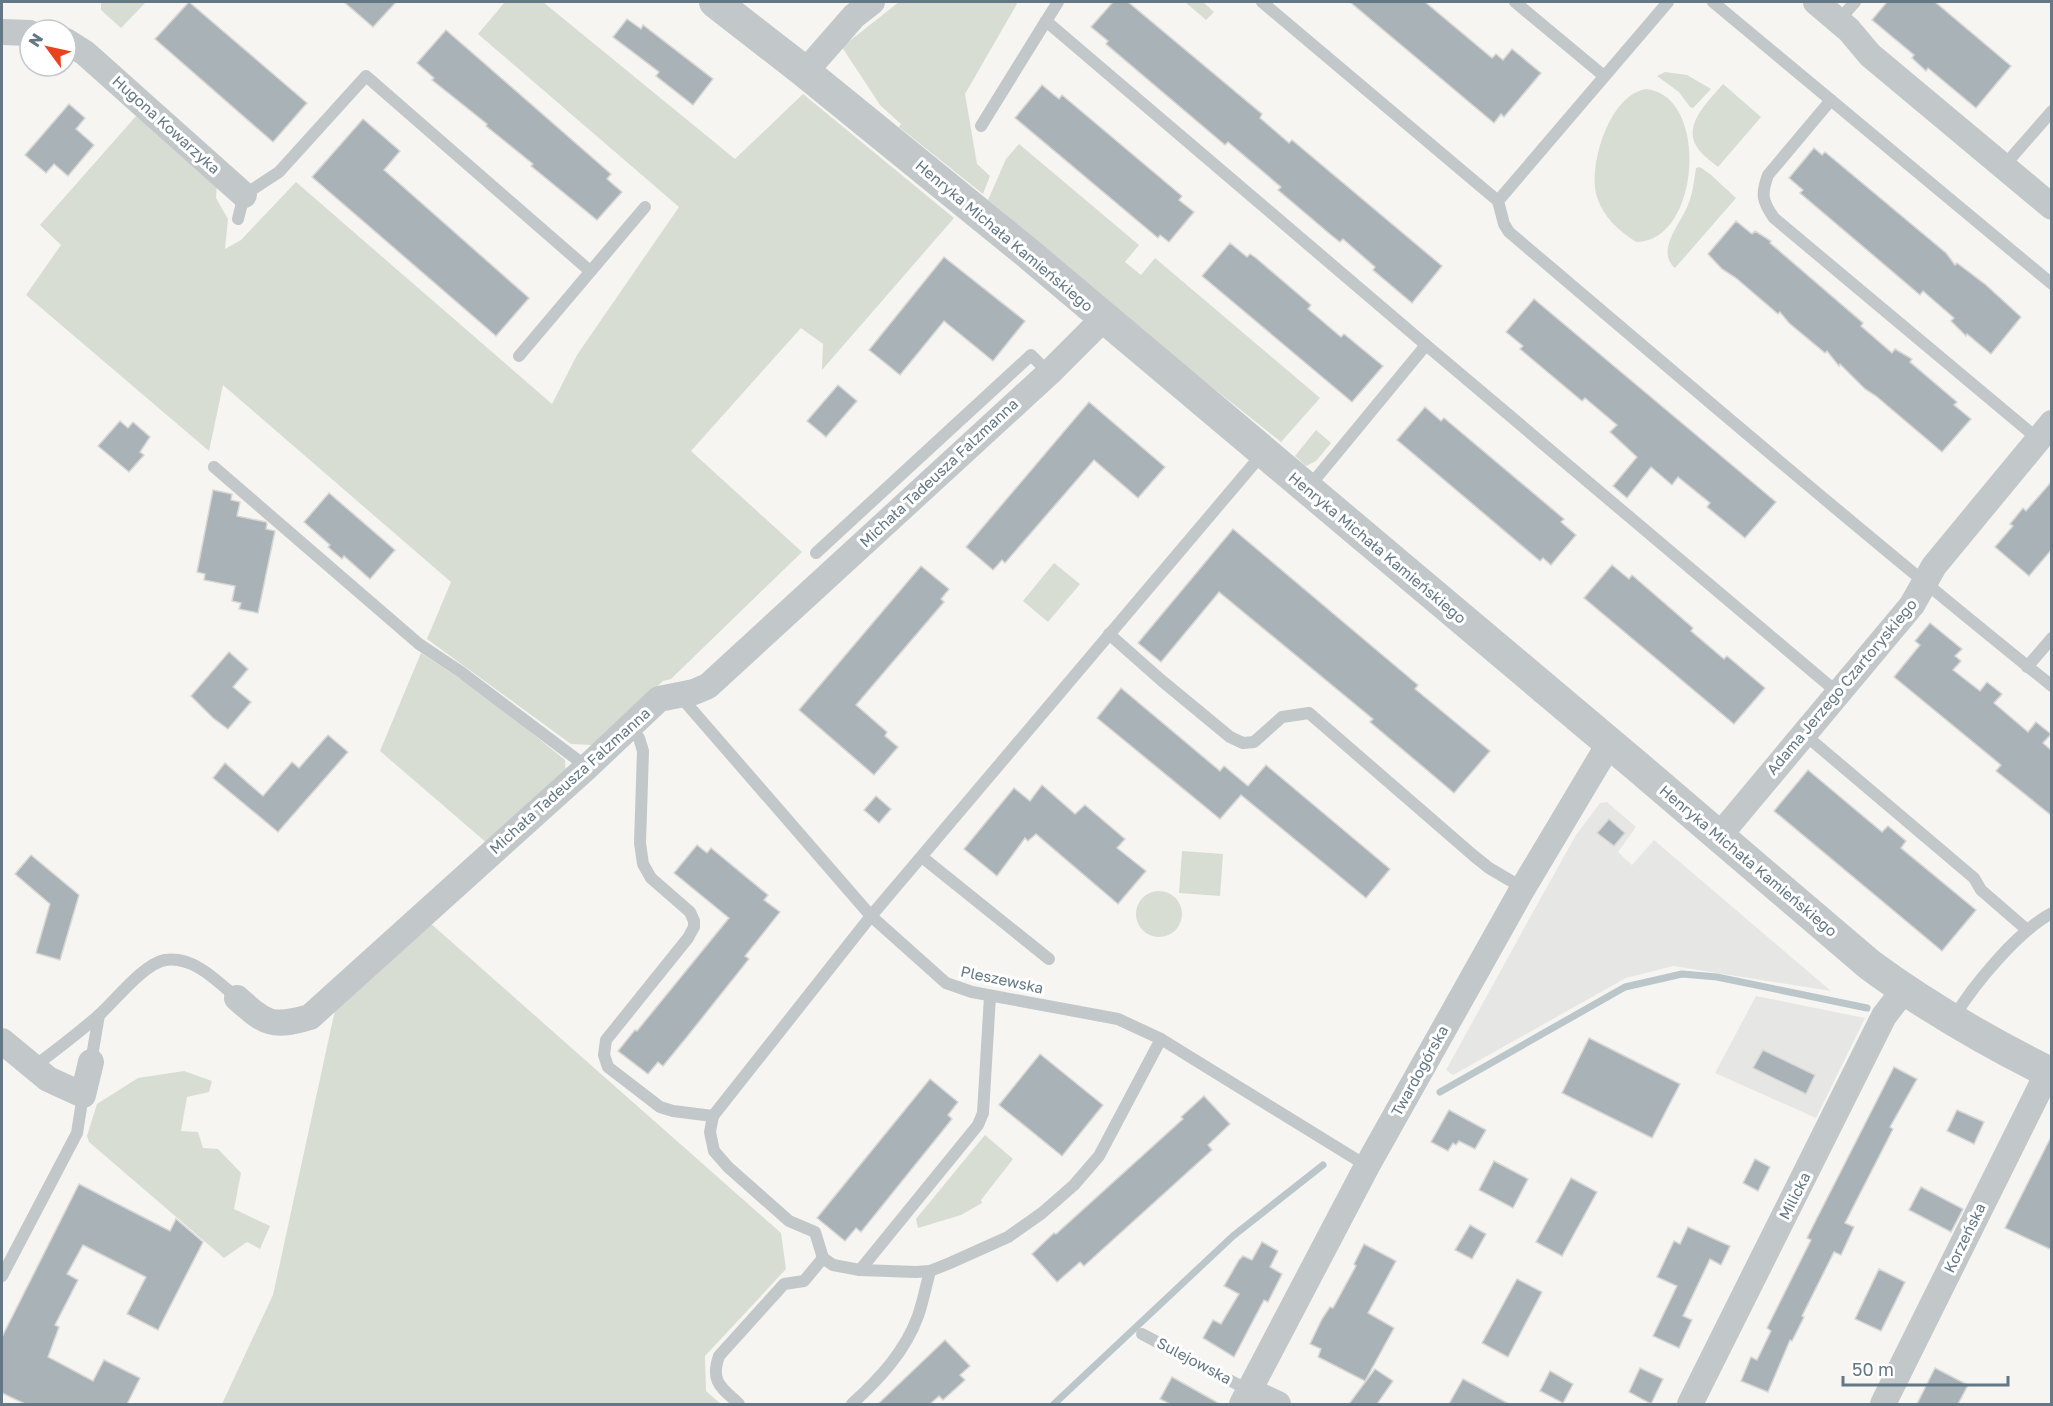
<svg xmlns="http://www.w3.org/2000/svg" width="2053" height="1406" viewBox="0 0 2053 1406" font-family="'Golos Text',sans-serif">
	<rect width="100%" height="100%" fill="#f6f5f1"/>
	<g fill="#e6e7e5">
		<path d="M 1607,802 L 1636,827 L 1618,852 L 1632,865 L 1654,840 L 1831,991 L 1673,966 L 1626,978 L 1453,1075 L 1446,1070 L 1528,921 L 1576,835 L 1600,803 Z"/>
		<path d="M 1756,996 L 1865,1018 L 1816,1118 L 1715,1073 Z"/>
	</g>
	<g fill="#d7ddd2">
		<path d="M 101,2 L 146,2 L 121,28 L 101,10 Z"/>
		<path d="M 505,2 L 543,2 L 735,159 L 803,94 L 954,218 L 822,370 L 823,344 L 801,328 L 691,451 L 802,552 L 671,679 L 663,681 L 592,745 L 571,744 L 427,639 L 451,582 L 223,385 L 209,451 L 26,295 L 61,245 L 40,225 L 137,115 L 217,182 L 216,198 L 228,219 L 225,249 L 241,240 L 296,182 L 552,404 L 577,355 L 679,207 L 478,34 Z"/>
		<path d="M 899,2 L 1018,2 L 965,94 L 977,164 L 990,176 L 983,194 L 899,127 L 901,124 L 880,105 L 842,47 Z"/>
		<path d="M 1185,2 L 1203,2 L 1214,12 L 1206,20 Z"/>
		<path d="M 1665,72 L 1687,75 L 1711,89 L 1693,108 L 1690,107 L 1679,92 L 1657,76 Z"/>
		<path d="M 1723,84 L 1761,117 L 1718,167 C 1711,161 1702,155 1697,147 C 1682,124 1710,100 1723,84 Z"/>
		<path d="M 1647,89 C 1710,97 1700,242 1636,242 C 1618,230 1604,218 1597,197 C 1587,166 1610,93 1647,89 Z"/>
		<path d="M 1019,144 L 1139,245 L 1125,262 L 1141,275 L 1155,258 L 1320,398 L 1281,442 L 1203,380 L 988,200 L 1006,159 Z"/>
		<path d="M 1700,167 L 1710,174 L 1736,198 L 1675,268 C 1655,251 1681,223 1688,205 C 1693,193 1694,181 1696,168 Z"/>
		<path d="M 1316,430 L 1331,443 L 1316,461 L 1306,466 L 1295,456 Z"/>
		<path d="M 1054,563 L 1080,584 L 1048,622 L 1023,601 Z"/>
		<path d="M 421,653 L 489,698 L 565,760 L 566,776 L 488,844 L 380,751 Z"/>
		<path d="M 1182,851 L 1223,854 L 1220,896 L 1179,893 Z"/>
		<circle cx="1159" cy="914" r="23"/>
		<path d="M 429,922 L 781,1233 L 786,1269 L 705,1356 L 706,1391 L 721,1404 L 222,1404 L 273,1295 L 335,1010 Z"/>
		<path d="M 184,1071 L 212,1081 L 209,1092 L 187,1097 L 181,1131 L 198,1132 L 203,1148 L 218,1149 L 241,1173 L 234,1209 L 270,1226 L 260,1249 L 247,1242 L 224,1258 L 89,1142 L 87,1136 L 97,1104 L 138,1078 Z"/>
		<path d="M 985,1135 L 1013,1159 L 981,1200 L 982,1203 L 961,1215 L 918,1228 L 916,1219 Z"/>
	</g>
	<g fill="none" stroke-linecap="round" stroke-linejoin="round">
		<g stroke="#bac6c9" stroke-width="7">
			<path d="M 1440,1092 L 1625,987 L 1682,974 L 1717,977 L 1867,1008"/>
			<path d="M 1054,1404 L 1233,1236 L 1323,1165"/>
		</g>
	</g>
	<g fill="#a9b2b7" stroke="#d7d7d4" stroke-width="1.5">
		<path d="M 189,2 L 307,103 L 273,142 L 155,39 Z"/>
		<path d="M 344,2 L 396,2 L 373,27 Z"/>
		<path d="M 1113,2 L 1128,2 L 1262,114 L 1260,118 L 1289,143 L 1292,140 L 1442,266 L 1412,303 L 1373,270 L 1375,267 L 1343,239 L 1340,242 L 1331,235 L 1278,190 L 1281,187 L 1228,142 L 1225,145 L 1106,44 L 1108,41 L 1091,27 Z"/>
		<path d="M 1350,2 L 1425,2 L 1492,58 L 1496,54 L 1503,60 L 1512,49 L 1541,73 L 1504,117 L 1501,114 L 1494,123 Z"/>
		<path d="M 1887,2 L 1935,2 L 2011,66 L 1976,108 L 1928,68 L 1926,71 L 1912,58 L 1914,55 L 1872,20 Z"/>
		<path d="M 627,19 L 641,29 L 643,25 L 713,79 L 693,105 L 656,76 L 659,72 L 613,37 Z"/>
		<path d="M 446,30 L 611,174 L 607,179 L 622,192 L 597,220 L 531,166 L 533,164 L 486,126 L 487,124 L 432,80 L 434,78 L 417,63 Z"/>
		<path d="M 1042,85 L 1059,99 L 1062,95 L 1182,196 L 1179,200 L 1194,212 L 1169,242 L 1160,235 L 1158,238 L 1015,118 Z"/>
		<path d="M 69,104 L 85,118 L 76,129 L 94,145 L 68,176 L 54,164 L 46,173 L 25,155 Z"/>
		<path d="M 363,119 L 400,151 L 384,170 L 529,298 L 496,336 L 312,177 Z"/>
		<path d="M 1814,148 L 1822,155 L 1825,152 L 1946,253 L 1955,265 L 1957,263 L 1986,285 L 2021,317 L 1991,354 L 1967,334 L 1966,336 L 1951,321 L 1954,318 L 1923,291 L 1920,295 L 1800,193 L 1803,190 L 1789,178 Z"/>
		<path d="M 1736,221 L 1752,234 L 1755,231 L 1771,241 L 1770,243 L 1863,323 L 1861,326 L 1892,353 L 1895,349 L 1912,359 L 1910,362 L 1957,402 L 1954,405 L 1971,419 L 1942,452 L 1876,396 L 1865,389 L 1840,364 L 1839,366 L 1827,351 L 1825,353 L 1789,323 L 1780,312 L 1778,314 L 1736,278 L 1722,269 L 1708,254 Z"/>
		<path d="M 1230,243 L 1247,257 L 1250,254 L 1256,258 L 1311,305 L 1308,309 L 1341,337 L 1344,334 L 1383,366 L 1352,402 L 1202,276 Z"/>
		<path d="M 944,257 L 1025,321 L 993,361 L 944,321 L 900,375 L 869,350 Z"/>
		<path d="M 1534,299 L 1776,502 L 1745,538 L 1707,507 L 1710,503 L 1678,477 L 1672,485 L 1651,467 L 1627,498 L 1613,486 L 1637,457 L 1610,432 L 1617,425 L 1585,398 L 1582,401 L 1520,349 L 1523,346 L 1506,332 Z"/>
		<path d="M 838,385 L 857,401 L 826,437 L 807,421 Z"/>
		<path d="M 1089,402 L 1165,467 L 1138,498 L 1094,460 L 1005,563 L 1002,560 L 993,570 L 966,547 Z"/>
		<path d="M 1425,407 L 1441,421 L 1444,418 L 1564,519 L 1561,522 L 1576,535 L 1551,565 L 1543,558 L 1540,561 L 1397,440 Z"/>
		<path d="M 120,421 L 128,428 L 133,422 L 150,437 L 140,452 L 144,455 L 129,472 L 98,446 Z"/>
		<path d="M 2052,481 L 2052,549 L 2029,576 L 1995,547 L 2013,526 L 2010,524 L 2023,508 L 2026,511 Z"/>
		<path d="M 213,490 L 232,494 L 231,500 L 240,502 L 237,516 L 266,522 L 267,524 L 266,529 L 275,531 L 258,613 L 239,609 L 241,603 L 232,601 L 235,586 L 204,580 L 205,574 L 197,572 Z"/>
		<path d="M 329,493 L 395,550 L 370,579 L 344,556 L 342,559 L 328,547 L 330,545 L 304,522 Z"/>
		<path d="M 1233,529 L 1418,685 L 1415,689 L 1490,751 L 1454,793 L 1370,722 L 1373,719 L 1219,592 L 1161,662 L 1138,643 Z"/>
		<path d="M 1612,565 L 1629,579 L 1632,575 L 1693,628 L 1691,631 L 1724,659 L 1727,656 L 1765,688 L 1734,724 L 1584,598 Z"/>
		<path d="M 921,566 L 949,589 L 941,599 L 944,602 L 856,705 L 887,732 L 885,736 L 898,747 L 874,775 L 799,710 Z"/>
		<path d="M 1930,623 L 1962,649 L 1955,656 L 1961,661 L 1953,670 L 1980,691 L 1987,682 L 2002,694 L 1994,703 L 2028,732 L 2036,722 L 2051,734 L 2043,743 L 2052,751 L 2052,816 L 1996,771 L 2001,765 L 1894,677 L 1920,645 L 1915,641 Z"/>
		<path d="M 229,652 L 248,669 L 233,687 L 251,702 L 228,729 L 213,718 L 191,696 Z"/>
		<path d="M 1121,688 L 1220,771 L 1224,766 L 1248,786 L 1266,765 L 1390,869 L 1366,898 L 1241,795 L 1220,819 L 1097,718 Z"/>
		<path d="M 328,735 L 348,752 L 278,832 L 213,778 L 225,763 L 263,796 L 292,762 L 299,768 Z"/>
		<path d="M 1808,770 L 1882,832 L 1888,826 L 1906,841 L 1901,848 L 1976,910 L 1942,951 L 1774,811 Z"/>
		<path d="M 1042,785 L 1075,814 L 1085,805 L 1125,839 L 1117,848 L 1146,871 L 1118,904 L 1036,834 L 1028,841 L 1025,838 L 997,876 L 964,849 L 1014,788 L 1030,801 Z"/>
		<path d="M 876,796 L 891,809 L 879,823 L 864,810 Z"/>
		<path d="M 1609,819 L 1625,833 L 1614,846 L 1597,833 Z"/>
		<path d="M 697,845 L 707,853 L 711,848 L 768,895 L 764,900 L 780,912 L 745,956 L 749,959 L 686,1038 L 663,1066 L 658,1062 L 648,1074 L 618,1051 L 635,1030 L 637,1031 L 729,918 L 674,873 Z"/>
		<path d="M 31,855 L 79,895 L 60,960 L 36,953 L 50,904 L 15,874 Z"/>
		<path d="M 1589,1038 L 1680,1084 L 1652,1138 L 1562,1093 Z"/>
		<path d="M 1763,1050 L 1815,1075 L 1806,1094 L 1753,1068 Z"/>
		<path d="M 1040,1054 L 1103,1105 L 1062,1156 L 999,1105 Z"/>
		<path d="M 1894,1067 L 1917,1079 L 1890,1127 L 1893,1129 L 1845,1223 L 1854,1227 L 1841,1255 L 1834,1252 L 1802,1316 L 1804,1317 L 1792,1341 L 1790,1340 L 1768,1392 L 1741,1381 L 1751,1357 L 1757,1360 L 1771,1331 L 1767,1328 L 1811,1240 L 1807,1238 L 1813,1226 Z"/>
		<path d="M 930,1079 L 958,1102 L 948,1115 L 952,1119 L 861,1232 L 856,1228 L 845,1241 L 817,1218 Z"/>
		<path d="M 1204,1096 L 1230,1124 L 1208,1145 L 1212,1150 L 1084,1266 L 1080,1262 L 1057,1282 L 1032,1254 L 1054,1233 L 1056,1234 L 1183,1119 L 1181,1117 Z"/>
		<path d="M 1449,1110 L 1486,1130 L 1475,1149 L 1459,1141 L 1456,1145 L 1453,1143 L 1448,1151 L 1431,1142 Z"/>
		<path d="M 1957,1110 L 1984,1122 L 1974,1144 L 1947,1131 Z"/>
		<path d="M 2052,1135 L 2052,1250 L 2005,1228 Z"/>
		<path d="M 1755,1159 L 1770,1167 L 1758,1191 L 1743,1183 Z"/>
		<path d="M 1494,1161 L 1528,1179 L 1513,1208 L 1479,1190 Z"/>
		<path d="M 1571,1178 L 1597,1192 L 1562,1256 L 1536,1242 Z"/>
		<path d="M 79,1184 L 170,1231 L 176,1219 L 203,1242 L 158,1330 L 127,1314 L 146,1277 L 83,1245 L 67,1274 L 78,1280 L 55,1325 L 59,1327 L 48,1357 L 93,1381 L 104,1360 L 140,1378 L 127,1404 L 25,1404 L 2,1393 L 2,1337 Z"/>
		<path d="M 1921,1187 L 1963,1209 L 1951,1232 L 1909,1210 Z"/>
		<path d="M 1470,1225 L 1486,1234 L 1472,1259 L 1455,1250 Z"/>
		<path d="M 1688,1227 L 1730,1246 L 1721,1265 L 1710,1259 L 1683,1316 L 1692,1320 L 1679,1348 L 1653,1336 L 1677,1286 L 1657,1277 L 1674,1241 L 1680,1244 Z"/>
		<path d="M 1262,1242 L 1278,1251 L 1270,1267 L 1282,1274 L 1268,1302 L 1264,1300 L 1234,1357 L 1203,1338 L 1213,1320 L 1221,1324 L 1239,1294 L 1224,1286 L 1239,1260 L 1243,1256 L 1252,1260 Z"/>
		<path d="M 1364,1244 L 1396,1261 L 1368,1313 L 1394,1328 L 1365,1381 L 1318,1357 L 1321,1349 L 1310,1344 L 1322,1319 L 1330,1307 L 1333,1308 L 1356,1266 L 1354,1264 Z"/>
		<path d="M 1879,1269 L 1905,1282 L 1881,1331 L 1855,1319 Z"/>
		<path d="M 1517,1279 L 1542,1292 L 1508,1357 L 1482,1343 Z"/>
		<path d="M 945,1340 L 970,1366 L 960,1375 L 965,1380 L 943,1400 L 939,1396 L 930,1404 L 878,1404 Z"/>
		<path d="M 1640,1368 L 1663,1379 L 1651,1404 L 1629,1392 Z"/>
		<path d="M 1935,1368 L 1968,1385 L 1958,1404 L 1917,1404 Z"/>
		<path d="M 1375,1369 L 1393,1381 L 1377,1404 L 1349,1404 Z"/>
		<path d="M 1550,1371 L 1573,1384 L 1563,1403 L 1540,1391 Z"/>
		<path d="M 1172,1377 L 1220,1404 L 1170,1404 L 1160,1399 Z"/>
		<path d="M 1463,1379 L 1509,1404 L 1449,1404 Z"/>
	</g>
	<g fill="none" stroke-linecap="round" stroke-linejoin="round">
		<g stroke="#c2c7c9" stroke-width="12">
			<path d="M 1262,2 L 1498,201"/>
			<path d="M 1515,2 L 1604,76"/>
			<path d="M 1668,2 L 1498,201 L 1504,224 L 1509,232 C 1689,385 1868,538 2052,686"/>
			<path d="M 1713,2 L 2052,284"/>
			<path d="M 1839,20 L 1855,2"/>
			<path d="M 1046,21 L 1058,2"/>
			<path d="M 1831,100 L 1768,175 C 1761,194 1762,201 1774,218 L 2038,439"/>
			<path d="M 981,126 L 1046,21 L 1426,345 L 1308,488"/>
			<path d="M 2003,167 L 2052,111"/>
			<path d="M 238,219 L 244,195 L 279,172 L 366,76 L 590,271"/>
			<path d="M 1426,345 L 1838,693"/>
			<path d="M 519,356 L 645,207"/>
			<path d="M 214,467 L 419,644 L 461,672 L 587,767"/>
			<path d="M 816,553 L 1031,355 L 1049,373"/>
			<path d="M 1109,634 L 1161,680 L 1230,737 L 1243,743 L 1254,742 L 1282,717 L 1309,713 L 1474,856 L 1489,868 L 1523,888"/>
			<path d="M 2027,667 L 2052,638"/>
			<path d="M 680,696 L 871,916 L 946,983 L 972,992 L 1118,1019 L 1161,1039 L 1367,1166"/>
			<path d="M 629,727 L 639,738 L 643,751 L 640,843 L 643,864 L 651,878 L 690,912 L 694,921 L 694,927 L 688,938 L 606,1040 L 604,1055 L 608,1067 L 660,1107 L 673,1111 L 713,1116"/>
			<path d="M 1804,734 L 1974,878 L 1981,890 L 2026,929"/>
			<path d="M 922,857 L 1049,959"/>
			<path d="M 1953,1019 C 1973,985 2018,931 2052,913"/>
			<path d="M 1161,1039 L 1099,1156 L 1074,1185 L 1042,1213 L 1008,1237 L 950,1263 L 930,1271 L 916,1272 L 860,1270 L 833,1265 L 823,1258 L 815,1232 L 789,1221 L 728,1167 L 714,1151 L 710,1132 L 713,1116 L 871,916 L 1263,453"/>
			<path d="M 91,1062 L 99,1015"/>
			<path d="M 32,1068 C 55,1051 77,1034 98,1016 C 115,1001 143,964 165,960 C 194,956 217,981 237,998"/>
			<path d="M 860,1270 L 978,1125 L 983,1113 L 990,996"/>
			<path d="M 2,1276 L 77,1133 L 83,1095"/>
			<path d="M 1142,1334 L 1250,1391"/>
			<path d="M 739,1404 C 721,1387 710,1382 719,1356 L 784,1284 L 804,1281 L 823,1258"/>
			<path d="M 852,1404 C 879,1379 905,1352 918,1316 C 923,1302 926,1286 930,1271"/>
		</g>
		<g stroke="#c2c7c9" stroke-width="26">
			<path d="M 1816,2 L 1849,30 L 1870,55 L 2052,207"/>
			<path d="M 2,32 L 30,33"/>
			<path d="M 66,41 L 85,53 L 244,195"/>
			<path d="M 805,72 L 854,16 L 872,2"/>
			<path d="M 1719,836 L 1912,605 L 1934,566 L 2052,423"/>
			<path d="M 237,998 C 266,1024 272,1028 310,1017 L 587,767 L 659,699 L 694,692 L 708,686 L 1049,373 L 1104,318"/>
			<path d="M 2,1041 L 48,1079 L 83,1095 L 91,1062"/>
			<path d="M 1250,1391 L 1278,1404"/>
			<path d="M 1242,1404 L 1367,1166 L 1523,888 L 1609,744"/>
			<path d="M 1690,1404 L 1884,1016 L 1904,990"/>
			<path d="M 1883,1404 L 2048,1072"/>
		</g>
		<path stroke="#c2c7c9" stroke-width="32" d="M 715,2 L 805,72 L 1030,255 L 1638,767 L 1870,965 C 1927,1007 1988,1042 2052,1074"/>
	</g>
	<g text-anchor="middle" stroke-width="6" stroke-linejoin="round" paint-order="stroke">
		<g font-size="15" fill="#637784" stroke="#fff">
			<text transform="translate(166 125) rotate(42)" y="5">Hugona Kowarzyka</text>
			<text transform="translate(1004 236) rotate(40)" y="5">Henryka Michała Kamieńskiego</text>
			<text transform="translate(939 473) rotate(-43)" y="5">Michała Tadeusza Falzmanna</text>
			<text transform="translate(1377 548) rotate(40)" y="5">Henryka Michała Kamieńskiego</text>
			<text transform="translate(1842 687) rotate(-50)" y="5">Adama Jerzego Czartoryskiego</text>
			<text transform="translate(570 781) rotate(-42)" y="5">Michała Tadeusza Falzmanna</text>
			<text transform="translate(1748 861) rotate(40)" y="5">Henryka Michała Kamieńskiego</text>
			<text transform="translate(1002 980) rotate(12)" y="5">Pleszewska</text>
			<text transform="translate(1420 1071) rotate(-61)" y="5">Twardogórska</text>
			<text transform="translate(1795 1196) rotate(-63)" y="5">Milicka</text>
			<text transform="translate(1965 1238) rotate(-64)" y="5">Korzeńska</text>
			<text transform="translate(1194 1361) rotate(28)" y="5">Sulejowska</text>
		</g>
	</g>
	<rect width="2053" height="1406" fill="none" stroke="#637784" stroke-width="6"/>
	<g transform="translate(48 48) rotate(303)"><circle r="28" fill="#ffffff" stroke="#c1c9ce" stroke-width="1.5"/>
	<path d="M0-4.5L10 22L0 15L-10 22Z" fill="#e8421f"/>
	<text y="-9" font-size="16" font-weight="bold" text-anchor="middle" fill="#637784">N</text>
	</g>
	<path d="M1843 1376v9h165v-9" fill="none" stroke="#637784" stroke-width="3"/>
	<text x="1852" y="1376" font-size="18" fill="#637784" stroke="#ffffff" stroke-width="4.5" paint-order="stroke">50 m</text>
</svg>
